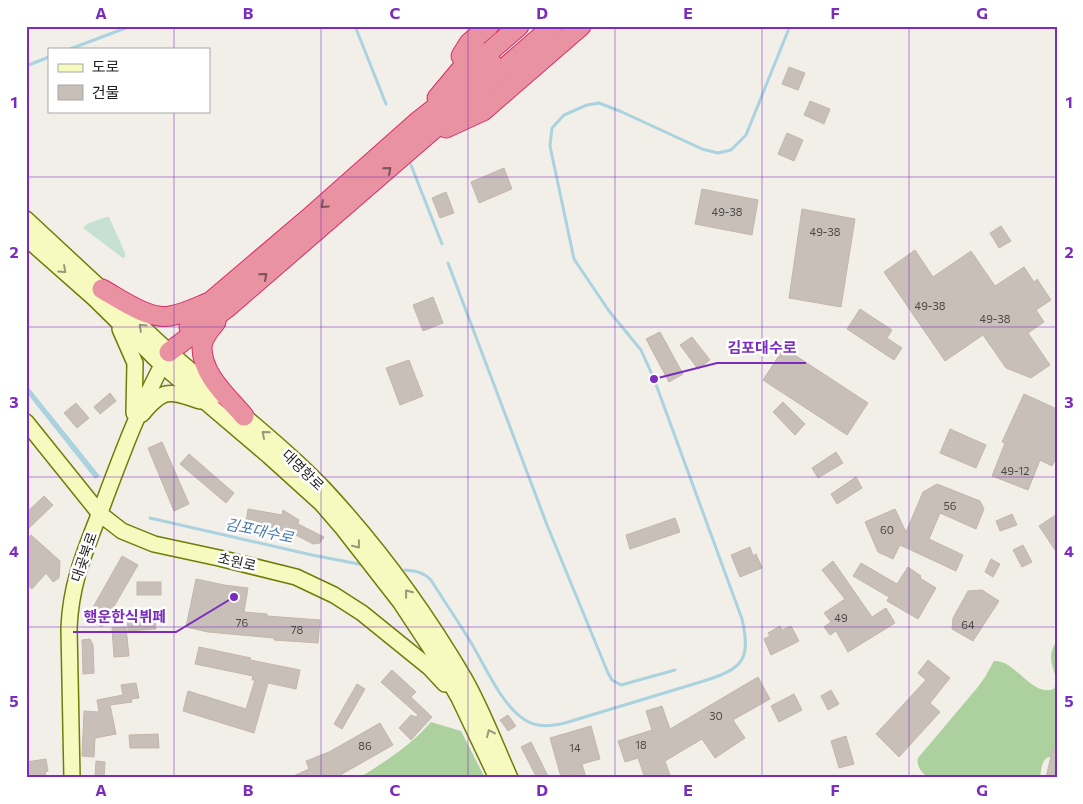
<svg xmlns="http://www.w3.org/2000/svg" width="1083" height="804" viewBox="0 0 1083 804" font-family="Commissioner,'Noto Sans KR',sans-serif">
	<rect width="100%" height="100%" fill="#f2efe9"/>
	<g fill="#add19e">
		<path d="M 1057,640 L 1057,756 C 1041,756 1042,765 1040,778 L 928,778 C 922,772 916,767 918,758 L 977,688 L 985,677 L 994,661 C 1015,659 1032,698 1054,689 C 1061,671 1042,663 1057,640 Z"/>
		<path d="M 431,722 L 461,731 L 485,778 L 359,778 C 386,761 410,746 431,722 Z"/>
	</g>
	<path fill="#c6e0d4" d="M 106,217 L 109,217 L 125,253 L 125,257 L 123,258 L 83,228 L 87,224 Z"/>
	<path fill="#aad3df" d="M 26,384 L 100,476 L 95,479 L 26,392 Z"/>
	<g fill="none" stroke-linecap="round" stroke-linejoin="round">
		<g stroke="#aad3df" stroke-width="3">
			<path d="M 355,26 L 386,104"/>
			<path d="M 1052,26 L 1057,27"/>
			<path d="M 70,49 L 131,26"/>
			<path d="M 26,66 L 49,57"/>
			<path d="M 411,165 L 442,244"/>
			<path d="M 448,263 L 547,525 L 608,673 L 612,680 L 621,685 L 675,670"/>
			<path d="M 150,518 L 312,555 L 364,565"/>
			<path d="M 405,570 C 416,571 423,572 431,580 C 444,601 458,621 470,641 C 485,665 501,705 525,720 C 538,728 551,726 565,723 L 707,680 C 744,668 751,658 742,619 L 654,379 L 641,350 L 609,311 L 574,259 L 550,146 L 552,128 L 564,115 L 587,105 L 599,103 L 622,112 L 702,149 L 718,153 L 731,150 L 746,135 L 790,26"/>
		</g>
	</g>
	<g fill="#c7bfb8" stroke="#c4b6ab">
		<path d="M 789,67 L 805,73 L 798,90 L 782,84 Z"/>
		<path d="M 810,101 L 830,109 L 824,124 L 804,115 Z"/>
		<path d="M 787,133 L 803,140 L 794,161 L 778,154 Z"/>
		<path d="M 504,168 L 512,189 L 479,203 L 471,182 Z"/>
		<path d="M 702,189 L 758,200 L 752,235 L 695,224 Z"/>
		<path d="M 446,192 L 454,213 L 440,218 L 432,198 Z"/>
		<path d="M 802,209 L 855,219 L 841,307 L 789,298 Z"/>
		<path d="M 1001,226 L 1011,241 L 999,248 L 990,233 Z"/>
		<path d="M 915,250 L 933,277 L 971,251 L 995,286 L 1024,267 L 1034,282 L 1037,279 L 1051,300 L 1036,310 L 1044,322 L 1028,333 L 1050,365 L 1031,378 L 1006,368 L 983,335 L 945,361 L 884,272 Z"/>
		<path d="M 433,297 L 443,323 L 423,331 L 413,305 Z"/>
		<path d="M 860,309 L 892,330 L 887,338 L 902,348 L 894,360 L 847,329 Z"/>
		<path d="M 660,332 L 683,374 L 669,382 L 646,339 Z"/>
		<path d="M 692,337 L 710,360 L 698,369 L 680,345 Z"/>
		<path d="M 784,348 L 868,403 L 847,435 L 763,380 Z"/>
		<path d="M 409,360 L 423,396 L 400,405 L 386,368 Z"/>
		<path d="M 110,393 L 116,401 L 100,414 L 94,407 Z"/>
		<path d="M 1024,394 L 1057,409 L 1057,456 L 1052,466 L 1040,460 L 1028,490 L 992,476 L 1005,443 L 1002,442 Z"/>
		<path d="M 783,402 L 805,424 L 795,435 L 773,412 Z"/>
		<path d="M 76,403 L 89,418 L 77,428 L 64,413 Z"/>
		<path d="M 950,429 L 986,445 L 976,468 L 940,453 Z"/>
		<path d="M 162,442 L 189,504 L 174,511 L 148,448 Z"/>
		<path d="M 836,452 L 843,463 L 818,478 L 812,468 Z"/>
		<path d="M 189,454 L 234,493 L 226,503 L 180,464 Z"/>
		<path d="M 856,477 L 862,488 L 837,504 L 831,494 Z"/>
		<path d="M 937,484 L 980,501 L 984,509 L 976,529 L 940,513 L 929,539 L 963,555 L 956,571 L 900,545 L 893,559 L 878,552 L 865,522 L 895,509 L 906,532 L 923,492 Z"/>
		<path d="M 44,496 L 53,505 L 26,531 L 26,513 Z"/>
		<path d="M 248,509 L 282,515 L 283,510 L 299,520 L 298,524 L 324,537 L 320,543 L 313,544 L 298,536 L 266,529 L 266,532 L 245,528 Z"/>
		<path d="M 1012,514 L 1017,525 L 1000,531 L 996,521 Z"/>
		<path d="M 1057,514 L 1057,553 L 1039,526 Z"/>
		<path d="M 675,518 L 680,532 L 630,549 L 626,535 Z"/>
		<path d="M 31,535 L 60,561 L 59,578 L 53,582 L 46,573 L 32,589 L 26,584 L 26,540 Z"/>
		<path d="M 1023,545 L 1032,562 L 1022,567 L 1013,550 Z"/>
		<path d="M 750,547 L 753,556 L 756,554 L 762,568 L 740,577 L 731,555 Z"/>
		<path d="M 122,556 L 138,565 L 102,627 L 87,618 Z"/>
		<path d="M 991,559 L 1000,564 L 993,577 L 985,572 Z"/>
		<path d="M 833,561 L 872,617 L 886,608 L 895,623 L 848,652 L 836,631 L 830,635 L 824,627 L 831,622 L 824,613 L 845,599 L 822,570 Z"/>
		<path d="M 861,563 L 897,584 L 908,567 L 921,576 L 920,578 L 936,588 L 918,619 L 887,601 L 889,597 L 853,576 Z"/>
		<path d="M 196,579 L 224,585 L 248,588 L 244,612 L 267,614 L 267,616 L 320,620 L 318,643 L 274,640 L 274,638 L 208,632 L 186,627 Z"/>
		<rect x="137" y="582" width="24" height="13"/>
		<path d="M 982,590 L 999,601 L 973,641 L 952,629 L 953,618 L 968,591 Z"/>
		<path d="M 154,612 L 156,629 L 128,631 L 127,615 Z"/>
		<path d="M 780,626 L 782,630 L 791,626 L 799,641 L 771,655 L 764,639 L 770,636 L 768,633 Z"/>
		<path d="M 126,627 L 129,656 L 114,657 L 112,628 Z"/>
		<path d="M 90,639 L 93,645 L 94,673 L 83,674 L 82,640 Z"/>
		<path d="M 199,647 L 251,658 L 250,660 L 300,670 L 296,689 L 268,683 L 254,733 L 183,711 L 188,691 L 246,709 L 255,680 L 252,680 L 253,676 L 195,664 Z"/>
		<path d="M 928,660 L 950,678 L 930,703 L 940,712 L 899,757 L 876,734 L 926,680 L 918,673 Z"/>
		<path d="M 392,670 L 416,692 L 411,697 L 432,717 L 411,740 L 399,728 L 411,715 L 416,717 L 418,715 L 381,682 Z"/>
		<path d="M 758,677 L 770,699 L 733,720 L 745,738 L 715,758 L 702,739 L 665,761 L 671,778 L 645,778 L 638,758 L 625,762 L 618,741 L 652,730 L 646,711 L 662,706 L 670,729 Z"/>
		<path d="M 136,683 L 139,698 L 131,699 L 132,702 L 110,705 L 116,734 L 95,738 L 94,757 L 82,756 L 84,711 L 99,712 L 97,700 L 123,695 L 121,685 Z"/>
		<path d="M 357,684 L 365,689 L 342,729 L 334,724 Z"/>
		<path d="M 831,690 L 839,704 L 828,710 L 821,696 Z"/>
		<path d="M 794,694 L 802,710 L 779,722 L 771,706 Z"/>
		<path d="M 508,715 L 516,726 L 508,731 L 500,720 Z"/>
		<path d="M 380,723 L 393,745 L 335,778 L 289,778 L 309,769 L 306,761 L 329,752 Z"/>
		<path d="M 591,726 L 600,759 L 582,764 L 586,778 L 572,778 L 572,774 L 561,777 L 550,738 Z"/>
		<path d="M 158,734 L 159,748 L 130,748 L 129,735 Z"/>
		<path d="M 846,736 L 854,764 L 839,768 L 831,741 Z"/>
		<path d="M 531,742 L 549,778 L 537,778 L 521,747 Z"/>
		<path d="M 1053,747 L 1057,748 L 1057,778 L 1046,778 Z"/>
		<path d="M 46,759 L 48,771 L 45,772 L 47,778 L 26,778 L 26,762 Z"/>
		<path d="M 96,761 L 105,762 L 104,778 L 95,777 Z"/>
	</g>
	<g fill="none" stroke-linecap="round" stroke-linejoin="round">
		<g stroke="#707d05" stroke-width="18">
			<g id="secondary">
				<path d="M 26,219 L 169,352 L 219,395"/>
				<path d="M 26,238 L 95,299 L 162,365 L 269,456 L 322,504 L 341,526 L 401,603 L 430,647 L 459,698 L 497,778"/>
				<path d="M 120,329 L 135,363 L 134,413"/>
				<path d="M 237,410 C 266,435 297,460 324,489 C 377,546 424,610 464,678 C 482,709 495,745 510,778"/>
				<path d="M 142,414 C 164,387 170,391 200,401"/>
				<path d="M 26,422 L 100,514 L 122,531 L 154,544 L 219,558 L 296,577 L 334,595 L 362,613 L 430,668 L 445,684"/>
				<path d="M 72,778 L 69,628 C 71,578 88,545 105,499 C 123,451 141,403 166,358"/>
			</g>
		</g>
		<g stroke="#dc2a67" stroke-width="21">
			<g id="highway">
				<path d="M 461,56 L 469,43 L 489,26"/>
				<path d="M 473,66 L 519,26"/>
				<path d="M 437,98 L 477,50"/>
				<path d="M 446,128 L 483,111 L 581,26"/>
				<path d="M 102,289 C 120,299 149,320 170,316 C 183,314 195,308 207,303"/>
				<path d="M 216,322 C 210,329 203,338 202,346 C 201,374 227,396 244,416"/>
				<path d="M 189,327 L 210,302 L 310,217 L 417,122 L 492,63"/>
				<path d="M 169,352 L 227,308 L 553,26"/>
			</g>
		</g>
		<use href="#secondary" stroke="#f7fabf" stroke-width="15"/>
		<use href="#highway" stroke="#e892a2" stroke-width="19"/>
	</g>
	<defs><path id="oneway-chevron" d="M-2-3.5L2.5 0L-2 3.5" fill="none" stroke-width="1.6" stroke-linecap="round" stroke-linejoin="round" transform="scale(1.25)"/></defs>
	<g stroke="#7b545c">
		<use href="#oneway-chevron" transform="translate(388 170) rotate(-41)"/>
		<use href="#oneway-chevron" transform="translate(324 205) rotate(138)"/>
		<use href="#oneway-chevron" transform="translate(264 276) rotate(-41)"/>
	</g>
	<g stroke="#979978">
		<use href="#oneway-chevron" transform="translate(63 270) rotate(42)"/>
		<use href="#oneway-chevron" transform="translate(142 327) rotate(-137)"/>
		<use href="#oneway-chevron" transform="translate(265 434) rotate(-139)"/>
		<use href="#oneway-chevron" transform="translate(357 545) rotate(52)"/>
		<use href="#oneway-chevron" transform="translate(408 593) rotate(-128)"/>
		<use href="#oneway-chevron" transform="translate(490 733) rotate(-115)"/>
	</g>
	<path fill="none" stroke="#7b2cbf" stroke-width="1" stroke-opacity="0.55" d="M 174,26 L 174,49M 321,26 L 321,778M 468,26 L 468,778M 615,26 L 615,778M 762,26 L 762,778M 909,26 L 909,778M 174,111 L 174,778M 26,177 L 1057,177M 26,327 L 1057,327M 26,477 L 1057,477M 26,627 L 1057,627"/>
	<g text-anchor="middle" stroke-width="5" stroke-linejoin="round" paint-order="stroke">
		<g font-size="11" fill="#4b4948">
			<text x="727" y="216">49-38</text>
			<text x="825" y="236">49-38</text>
			<text x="930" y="310">49-38</text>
			<text x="995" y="323">49-38</text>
			<text x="1015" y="475">49-12</text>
			<text x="950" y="510">56</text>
			<text x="887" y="534">60</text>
			<text x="841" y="622">49</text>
			<text x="242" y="627">76</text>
			<text x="968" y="629">64</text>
			<text x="297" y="634">78</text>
			<text x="716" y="720">30</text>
			<text x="641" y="749">18</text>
			<text x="365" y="750">86</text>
			<text x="575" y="752">14</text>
		</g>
		<g font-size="14" fill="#222" stroke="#fff">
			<text transform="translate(303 470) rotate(44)" y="5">대명항로</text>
			<text transform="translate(84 557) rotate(-71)" y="5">대곶북로</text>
			<text transform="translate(237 562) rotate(13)" y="5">초원로</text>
		</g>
		<g font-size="15" font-style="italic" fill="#4a7aab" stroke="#fff">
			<text transform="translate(259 531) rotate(12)" y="5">김포대수로</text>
		</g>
	</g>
	<path fill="none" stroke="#7b2cbf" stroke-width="2" d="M654 379L717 363H806M234 597L176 632H73"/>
	<g fill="#7b2cbf" stroke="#fff" stroke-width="2">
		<circle cx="654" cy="379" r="5"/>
		<circle cx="234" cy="597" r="5"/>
	</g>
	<g font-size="15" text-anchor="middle" font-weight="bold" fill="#7b2cbf" stroke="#fff" stroke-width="5" stroke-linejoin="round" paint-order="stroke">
		<text x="762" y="353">김포대수로</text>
		<text x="125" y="622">행운한식뷔페</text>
	</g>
	<rect width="1083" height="804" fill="none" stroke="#ffffff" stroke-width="55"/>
	<rect x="48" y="48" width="162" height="65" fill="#ffffff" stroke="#a7a7a7"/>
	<rect x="58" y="64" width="25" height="8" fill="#f7fabf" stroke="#a7a7a7"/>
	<text x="92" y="72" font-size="15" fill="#222222">도로</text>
	<rect x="58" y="85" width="25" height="15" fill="#c7bfb8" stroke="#a7a7a7"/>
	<text x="92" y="98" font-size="15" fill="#222222">건물</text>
	<rect x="28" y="28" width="1028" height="748" fill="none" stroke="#7b2cbf" stroke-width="2"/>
	<g font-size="16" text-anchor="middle" font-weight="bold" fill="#7b2cbf">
		<text x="101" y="19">A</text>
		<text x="248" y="19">B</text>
		<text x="395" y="19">C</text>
		<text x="542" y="19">D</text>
		<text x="688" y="19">E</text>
		<text x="835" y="19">F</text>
		<text x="982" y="19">G</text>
		<text x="14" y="108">1</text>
		<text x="1069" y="108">1</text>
		<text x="14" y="258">2</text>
		<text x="1069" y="258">2</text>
		<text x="14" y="408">3</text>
		<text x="1069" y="408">3</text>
		<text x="14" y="557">4</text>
		<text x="1069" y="557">4</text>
		<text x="14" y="707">5</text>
		<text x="1069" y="707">5</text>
		<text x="101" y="796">A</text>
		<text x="248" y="796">B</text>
		<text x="395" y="796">C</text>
		<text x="542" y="796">D</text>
		<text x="688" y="796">E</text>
		<text x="835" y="796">F</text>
		<text x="982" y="796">G</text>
	</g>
</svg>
